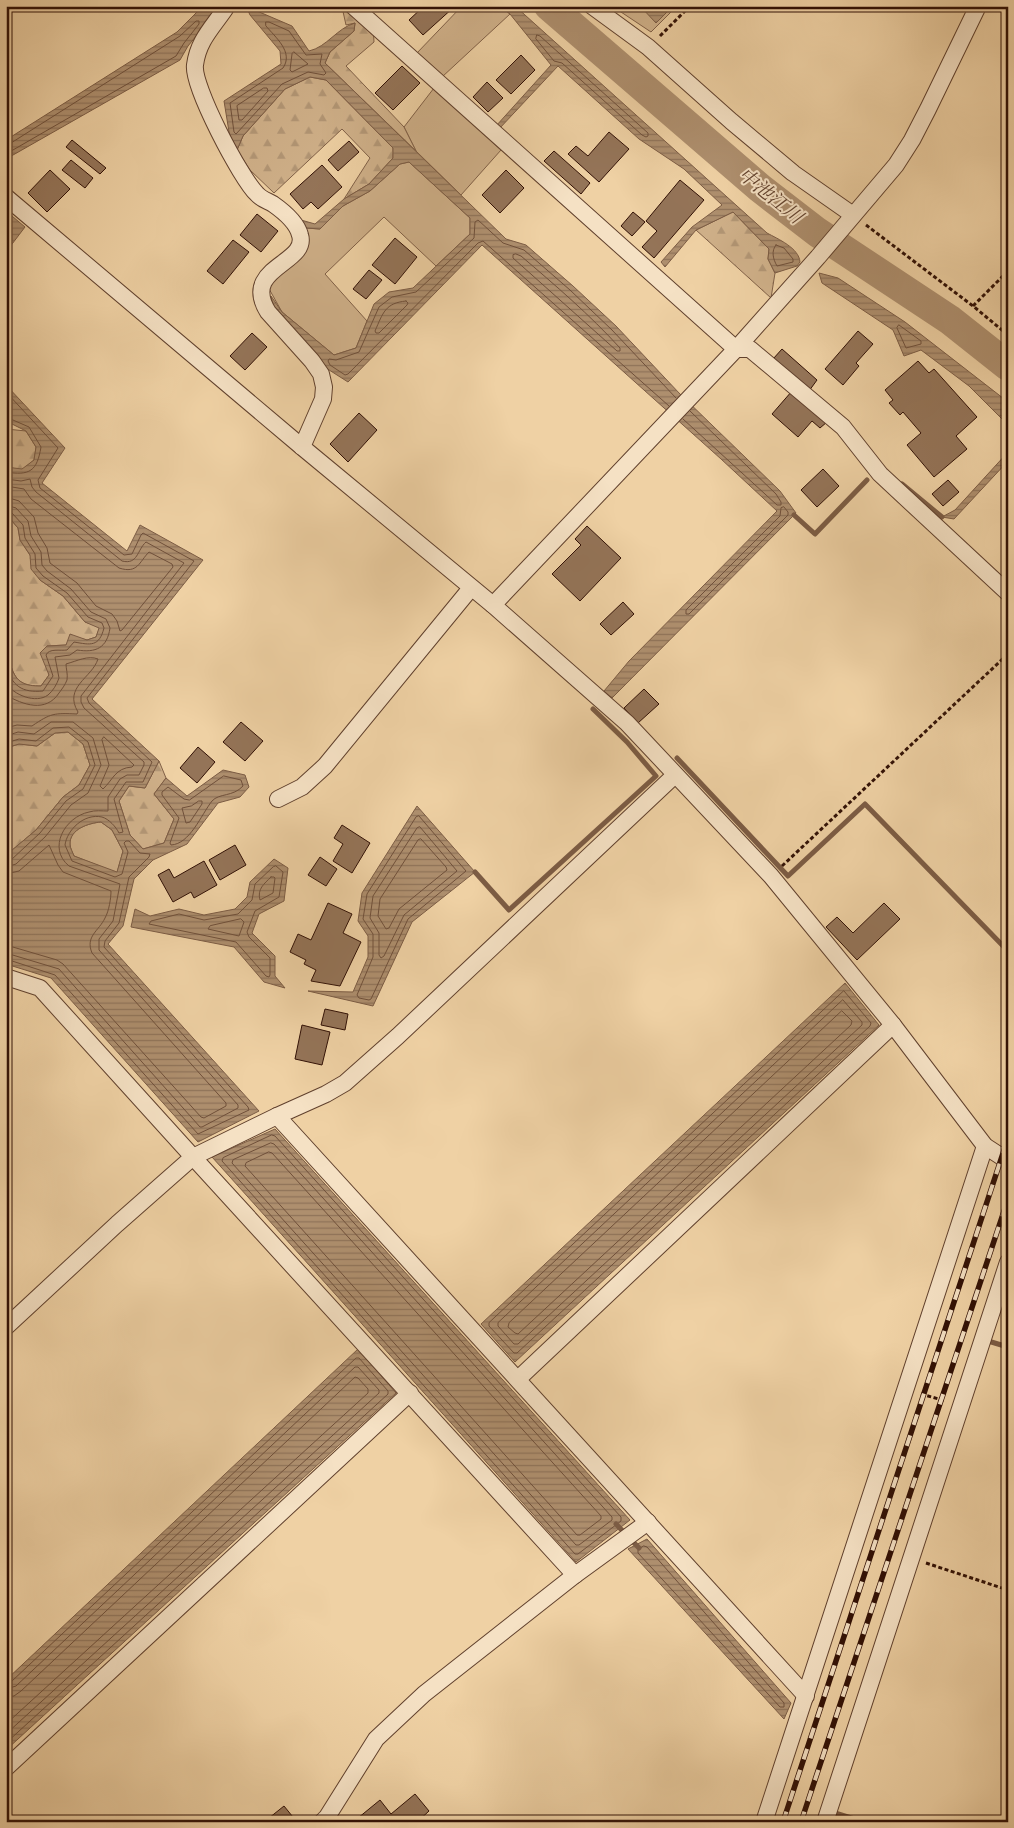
<svg xmlns="http://www.w3.org/2000/svg" width="1014" height="1828" viewBox="0 0 1014 1828" font-family="'IM FELL English','Noto Serif JP',serif">
	<defs>
		<pattern id="forest-firs" width="22" height="20" patternUnits="userSpaceOnUse" patternTransform="scale(1.25)"><rect width="22" height="20" fill="#cfb089"/><path d="M5 1l3.5 6h-7zM16 11l3.5 6h-7z" fill="#b29675"/></pattern>
		<pattern id="water-rules" width="6" height="5" patternUnits="userSpaceOnUse" patternTransform="scale(1.25)"><rect width="6" height="5" fill="#ae8f6e"/><path d="M0 2.5h6" fill="none" stroke="#8e7358"/></pattern>
	</defs>
	<rect width="100%" height="100%" fill="#efd1a4"/>
	<filter id="stains"><feTurbulence type="fractalNoise" baseFrequency=".004" numOctaves="4"/><feColorMatrix values="0 0 0 0 .2 0 0 0 0 .09 0 0 0 0 .02 0 0 0 .5 -.17"/></filter>
	<radialGradient id="worn" r=".72"><stop offset=".6" stop-color="#630" stop-opacity="0"/><stop offset="1" stop-color="#630" stop-opacity=".3"/></radialGradient>
	<g fill="#cfb089" stroke="#806047">
		<path d="M 462,6 L 500,6 L 510,14 L 442,77 L 416,54 Z"/>
		<path d="M 612,6 L 677,6 L 651,32 Z"/>
		<path d="M 434,88 L 501,150 L 461,195 L 416,151 L 404,127 Z"/>
		<path d="M 409,162 L 470,218 L 470,234 L 436,266 L 384,217 L 325,274 L 367,321 L 356,348 L 334,355 L 282,312 L 268,287 L 306,228 L 320,229 L 343,206 L 370,191 L 400,164 Z"/>
		<path d="M 101,822 L 112,830 L 123,851 L 117,873 L 74,856 C 73,853 70,848 70,844 C 69,829 89,823 101,822 Z"/>
	</g>
	<g fill="url(#forest-firs)" stroke="#806047">
		<path d="M 372,6 L 374,42 L 346,66 L 404,127 L 416,151 L 325,63 L 330,52 L 354,31 L 355,23 L 346,25 L 342,7 Z"/>
		<path d="M 310,77 L 326,80 L 393,148 L 393,158 L 369,184 L 344,199 L 370,158 L 342,129 L 274,193 L 250,170 L 237,150 L 243,136 L 285,89 Z"/>
		<path d="M 733,212 L 769,249 L 768,259 L 775,273 L 771,298 L 696,230 Z"/>
		<path d="M 6,429 L 26,431 L 36,447 L 34,460 L 22,470 L 6,467 Z"/>
		<path d="M 6,514 L 18,528 L 20,540 L 30,555 L 40,580 L 63,596 L 85,622 L 100,627 L 96,637 L 87,640 L 75,637 L 66,645 L 47,646 L 49,675 L 41,686 C 25,686 16,683 11,666 C 10,660 10,655 6,651 Z"/>
		<path d="M 68,732 L 83,744 L 90,765 L 79,785 L 63,797 L 36,830 L 11,851 L 6,859 L 6,748 L 19,744 L 37,746 L 55,733 Z"/>
		<path d="M 159,761 L 166,778 L 154,794 L 174,819 L 164,843 L 143,849 L 130,835 L 119,801 L 129,786 L 145,788 Z"/>
	</g>
	<g fill="url(#water-rules)" stroke="#7c5c44" fill-rule="evenodd">
		<path d="M 203,6 L 217,6 L 218,9 L 188,46 L 180,60 L 6,159 L 6,140 L 177,32 Z"/>
		<path d="M 246,6 L 254,6 L 257,11 L 292,26 L 309,51 C 327,47 337,28 355,23 L 354,31 L 330,52 L 325,63 L 506,239 L 526,245 L 573,286 L 616,326 L 680,394 L 780,491 L 796,513 L 612,698 L 604,691 L 629,661 L 777,511 L 721,459 L 482,245 L 348,382 L 326,368 L 314,351 L 273,306 L 271,296 L 282,312 L 334,355 L 356,348 L 374,304 L 389,292 L 413,288 L 470,234 L 470,218 L 409,162 L 400,164 L 370,191 L 343,206 L 320,229 L 306,228 L 301,220 L 315,224 L 344,199 L 369,184 L 393,158 L 393,148 L 326,80 L 310,77 L 285,89 L 243,136 L 237,150 L 230,138 L 224,101 L 281,64 L 280,51 L 250,15 Z"/>
		<path d="M 500,6 L 515,6 L 767,233 C 778,239 799,248 800,262 L 797,266 L 775,273 L 768,259 L 769,249 L 733,212 L 696,230 L 665,267 L 661,262 L 692,227 L 722,205 L 684,169 L 639,139 L 558,66 L 499,129 L 496,126 L 551,65 L 510,14 Z"/>
		<path d="M 640,6 L 673,6 L 656,23 Z"/>
		<path d="M 6,211 L 25,227 L 6,252 Z"/>
		<path d="M 819,273 L 838,278 L 905,322 L 1008,402 L 1008,425 L 969,386 L 921,350 L 904,356 L 893,330 L 822,283 Z"/>
		<path d="M 6,385 L 65,448 L 42,483 L 127,551 L 140,525 L 203,560 L 92,699 L 159,761 L 145,788 L 129,786 L 119,801 L 130,835 L 143,849 L 164,843 L 174,819 L 154,794 L 166,778 L 187,796 L 223,770 L 245,775 L 249,787 L 240,797 L 218,803 L 187,844 L 153,860 L 134,879 L 123,926 L 108,944 L 259,1111 L 198,1142 L 51,978 L 6,964 L 6,859 L 11,851 L 36,830 L 63,797 L 79,785 L 90,765 L 83,744 L 68,732 L 55,733 L 37,746 L 19,744 L 6,748 L 6,651 C 10,655 10,660 11,666 C 16,683 25,686 41,686 L 49,675 L 40,653 L 47,646 L 66,645 L 70,634 L 87,640 L 96,637 L 99,628 L 85,622 L 63,596 L 40,580 L 31,569 L 30,555 L 20,540 L 18,528 L 6,514 L 6,467 L 22,469 L 34,460 L 36,447 L 26,431 L 6,421 ZM 101,822 L 112,830 L 123,851 L 117,872 L 74,856 C 73,853 70,848 70,845 C 69,829 89,823 101,822 Z"/>
		<path d="M 1008,452 L 1008,461 L 954,519 L 942,517 L 955,510 Z"/>
		<path d="M 417,806 L 475,872 L 412,922 L 373,1006 L 308,991 L 353,992 L 368,957 L 368,936 L 358,921 L 362,893 Z"/>
		<path d="M 274,859 L 288,868 L 284,901 L 259,914 L 252,933 L 275,956 L 275,976 L 285,988 L 264,982 L 234,947 L 131,927 L 135,909 L 150,916 L 179,909 L 204,915 L 235,909 L 247,897 L 250,882 Z"/>
		<path d="M 845,983 L 879,1025 L 515,1362 L 481,1324 Z"/>
		<path d="M 275,1129 L 630,1520 L 576,1562 L 212,1157 Z"/>
		<path d="M 358,1349 L 396,1393 L 6,1750 L 6,1680 Z"/>
		<path d="M 647,1539 L 791,1703 L 784,1719 L 628,1549 Z"/>
	</g>
	<g fill="none" stroke-linecap="round" stroke-linejoin="round">
		<g stroke="#70503a" stroke-width="1">
			<path d="M 266,22 L 269,22 L 289,31 L 306,55 L 322,54 L 320,64 L 326,73 L 324,75 L 308,72 L 282,84 L 236,134 L 234,132 L 230,103 L 283,68 C 294,52 275,37 266,26 Z"/>
			<path d="M 537,35 L 540,36 L 648,133 L 648,136 L 646,137 L 642,135 L 562,63 L 554,61 L 536,39 Z"/>
			<path d="M 294,52 L 308,64 L 292,72 L 290,70 L 292,54 Z"/>
			<path d="M 264,88 L 267,88 L 268,91 L 242,120 L 239,120 L 237,106 Z"/>
			<path d="M 6,144 L 11,143 L 180,36 L 196,21 L 199,21 L 199,24 L 184,43 L 176,56 L 6,154"/>
			<path d="M 776,245 L 784,248 L 793,259 L 793,262 L 777,266 C 773,259 771,251 776,245 Z"/>
			<path d="M 516,254 L 521,256 C 555,285 590,315 620,348 L 620,351 L 617,351 L 513,258 L 513,255 Z"/>
			<path d="M 406,301 L 408,303 L 407,305 L 379,333 L 376,333 L 375,331 C 383,313 385,303 406,301 Z"/>
			<path d="M 899,325 L 921,341 L 921,344 L 906,348 L 897,328 Z"/>
			<path d="M 6,392 L 58,448 L 38,480 L 40,488 L 124,555 L 132,554 L 141,535 L 143,533 L 194,561 L 87,698 L 89,703 L 152,762 L 143,782 L 126,782 L 114,799 L 123,832 L 119,833 C 116,827 109,819 102,817 C 84,813 67,830 65,845 L 72,861 L 115,877 L 122,874 L 128,852 L 124,843 L 126,841 L 129,841 L 140,853 L 150,854 L 149,857 L 129,877 L 119,923 L 105,941 L 104,947 L 248,1107 L 249,1110 L 198,1134 L 55,975 L 6,959"/>
			<path d="M 669,406 L 483,241 L 478,243 L 348,374 L 345,375 L 330,365 L 328,361 L 329,359 L 336,360 L 359,352 L 379,307 L 392,297 L 416,292 L 474,238 L 475,222 L 478,220 L 503,243 L 524,250 L 570,290 L 612,330 L 676,398"/>
			<path d="M 6,417 L 29,427 L 41,447 C 37,471 30,476 6,472"/>
			<path d="M 683,419 L 777,505 L 781,505 L 781,502 L 776,494 L 690,411"/>
			<path d="M 6,479 L 21,481 L 30,479 L 32,487 L 36,492 L 122,561 C 138,565 137,550 146,542 L 184,563 L 81,696 L 81,702 L 84,708 L 144,762 L 144,765 L 139,775 L 127,775 L 120,779 L 108,797 L 108,811 C 102,811 95,810 89,812 C 65,817 47,848 69,866 L 120,884 L 113,921 L 99,939 L 99,950 L 238,1105 L 238,1108 L 202,1127 L 200,1127 L 59,969 L 6,953"/>
			<path d="M 6,486 L 24,489 L 31,499 L 119,568 C 138,574 139,562 149,552 L 172,564 L 173,567 L 122,630 L 120,631 L 117,621 L 112,614 L 96,606 L 77,583 L 50,563 L 47,548 L 38,533 L 34,517 L 19,501 L 6,497"/>
			<path d="M 6,505 L 16,508 L 28,521 L 31,536 L 41,552 L 42,565 L 47,571 L 71,589 L 91,612 L 106,619 L 110,628 C 107,648 96,653 77,650 L 70,655 L 55,657 L 59,678 C 57,684 53,691 48,695 C 36,704 13,695 6,683"/>
			<path d="M 784,507 L 788,512 L 788,515 L 689,614 L 686,614 L 686,610 L 780,516 L 781,508 Z"/>
			<path d="M 6,511 L 12,513 L 23,525 L 25,538 L 35,554 L 36,568 L 43,576 L 67,593 L 88,617 L 102,623 L 104,628 C 99,647 91,645 74,642 L 67,650 C 60,651 49,648 46,655 L 53,676 L 43,691 C 22,693 12,686 6,666"/>
			<path d="M 6,695 C 23,705 46,713 59,693 C 62,689 65,685 67,680 C 68,674 66,669 66,664 C 77,661 88,655 98,659 C 92,678 63,687 78,712 L 77,714 C 54,713 51,713 32,726 L 17,725 L 6,728"/>
			<path d="M 6,736 L 18,732 L 34,734 L 51,722 L 73,722 L 93,738 L 101,765 L 88,793 L 71,805 L 45,837 L 16,864 L 6,867"/>
			<path d="M 104,737 L 134,765 L 132,767 C 115,768 113,780 103,789 L 100,786 L 109,765 L 102,740 Z"/>
			<path d="M 6,743 L 19,739 L 36,741 L 53,728 L 69,727 L 88,742 L 95,765 L 83,789 L 66,801 L 40,833 L 11,860 L 6,861"/>
			<path d="M 224,776 L 241,780 L 243,786 C 233,797 219,793 212,801 C 201,815 190,844 171,845 L 170,843 L 179,818 L 162,795 L 162,792 L 168,787 L 184,799 L 189,800 Z"/>
			<path d="M 199,801 L 202,801 L 202,804 L 190,822 L 186,823 L 182,808 L 191,806 Z"/>
			<path d="M 419,816 L 466,871 L 408,919 L 371,999 L 369,1000 L 359,998 L 357,995 L 373,957 L 373,934 L 363,919 L 367,894 L 416,817 Z"/>
			<path d="M 420,827 L 457,871 L 404,915 L 384,956 L 381,958 L 379,955 L 379,933 L 370,918 L 373,896 L 417,828 Z"/>
			<path d="M 421,839 L 446,867 L 447,870 L 399,909 L 389,928 L 386,929 L 378,916 L 380,899 L 418,840 Z"/>
			<path d="M 276,866 L 283,872 L 279,897 L 255,911 L 247,932 L 249,937 L 270,958 L 270,975 L 269,977 L 266,976 L 236,942 L 149,924 L 151,921 L 179,914 L 204,920 L 238,914 L 252,900 L 255,884 L 273,867 Z"/>
			<path d="M 6,874 L 19,871 L 49,845 L 58,865 L 63,872 L 111,891 C 111,898 109,911 105,918 C 99,931 85,936 92,953 L 226,1103 L 226,1106 L 204,1118 L 201,1117 L 63,964 L 57,960 L 6,945"/>
			<path d="M 271,877 L 274,877 L 275,878 L 273,893 L 260,900 C 257,889 264,884 271,877 Z"/>
			<path d="M 241,919 L 244,922 L 239,936 L 208,929 L 210,926 Z"/>
			<path d="M 844,991 L 871,1023 L 870,1026 L 517,1353 L 514,1353 L 489,1326 L 489,1323 Z"/>
			<path d="M 843,1000 L 862,1022 L 862,1025 L 518,1344 L 514,1344 L 498,1326 L 498,1323 Z"/>
			<path d="M 842,1011 L 852,1021 L 851,1025 L 518,1334 L 515,1333 L 508,1327 L 509,1323 Z"/>
			<path d="M 272,1135 L 275,1136 L 621,1517 L 621,1521 L 578,1554 L 575,1554 L 222,1161 L 223,1158 Z"/>
			<path d="M 271,1143 L 274,1144 L 612,1517 L 612,1520 L 579,1545 L 576,1545 L 232,1163 L 233,1160 Z"/>
			<path d="M 269,1152 L 272,1153 L 601,1516 L 601,1519 L 580,1535 L 577,1535 L 245,1166 L 246,1163 Z"/>
			<path d="M 644,1546 L 647,1547 L 784,1703 L 784,1707 L 780,1707 L 638,1553 L 638,1550 Z"/>
			<path d="M 6,1683 L 12,1681 L 356,1358 L 359,1358 L 388,1391 L 388,1394 L 6,1743"/>
			<path d="M 6,1689 L 16,1686 L 355,1367 L 358,1367 L 379,1390 L 379,1393 L 6,1734"/>
			<path d="M 6,1697 L 14,1696 L 21,1691 L 355,1377 L 358,1378 L 368,1389 L 368,1393 L 6,1724"/>
		</g>
		<g stroke="#7c5c44" stroke-width="5">
			<path d="M 902,484 L 942,517"/>
			<path d="M 794,515 L 815,534 L 867,480"/>
			<path d="M 677,758 L 788,876 L 865,804 L 1008,951"/>
			<path d="M 475,872 L 509,910 L 656,776 L 627,742 L 593,709"/>
			<path d="M 988,1341 L 1008,1347"/>
			<path d="M 616,1524 L 639,1548"/>
			<path d="M 835,1813 L 864,1822"/>
		</g>
		<path stroke="#ae8f6e" stroke-width="30" d="M 549,6 L 760,188 L 817,232 L 950,320 L 1008,366"/>
	</g>
	<g fill="#947458" stroke="#311005">
		<path d="M 424,6 L 453,6 L 454,7 L 423,35 L 409,20 Z"/>
		<path d="M 521,55 L 535,70 L 511,94 L 496,80 Z"/>
		<path d="M 402,66 L 420,83 L 393,110 L 375,93 Z"/>
		<path d="M 487,82 L 503,98 L 488,112 L 473,97 Z"/>
		<path d="M 609,132 L 629,149 L 599,182 L 568,154 L 576,146 L 588,156 Z"/>
		<path d="M 72,140 L 106,168 L 100,174 L 66,147 Z"/>
		<path d="M 349,141 L 359,152 L 338,171 L 328,160 Z"/>
		<path d="M 554,151 L 590,183 L 581,194 L 544,161 Z"/>
		<path d="M 71,160 L 93,178 L 85,188 L 62,170 Z"/>
		<path d="M 322,165 L 342,187 L 318,209 L 311,202 L 303,209 L 290,194 Z"/>
		<path d="M 50,170 L 70,189 L 47,212 L 28,193 Z"/>
		<path d="M 506,170 L 524,188 L 500,213 L 482,195 Z"/>
		<path d="M 680,180 L 704,200 L 654,258 L 642,247 L 657,231 L 646,221 Z"/>
		<path d="M 633,212 L 645,222 L 632,236 L 621,226 Z"/>
		<path d="M 257,214 L 278,231 L 261,252 L 240,235 Z"/>
		<path d="M 395,238 L 417,257 L 395,284 L 372,265 Z"/>
		<path d="M 233,240 L 249,252 L 223,284 L 207,271 Z"/>
		<path d="M 369,270 L 382,280 L 366,299 L 353,289 Z"/>
		<path d="M 858,331 L 873,344 L 856,363 L 859,366 L 843,385 L 825,369 Z"/>
		<path d="M 252,333 L 267,347 L 245,370 L 230,356 Z"/>
		<path d="M 782,349 L 817,380 L 809,391 L 773,359 Z"/>
		<path d="M 918,361 L 929,373 L 934,369 L 977,417 L 956,436 L 967,449 L 934,477 L 907,445 L 921,433 L 903,412 L 900,415 L 889,403 L 893,400 L 885,390 Z"/>
		<path d="M 792,391 L 827,422 L 820,428 L 812,421 L 798,437 L 772,414 Z"/>
		<path d="M 359,413 L 377,430 L 348,462 L 330,444 Z"/>
		<path d="M 823,469 L 839,486 L 817,507 L 801,490 Z"/>
		<path d="M 948,480 L 959,492 L 943,506 L 932,494 Z"/>
		<path d="M 587,526 L 621,558 L 580,601 L 552,574 L 581,545 L 575,539 Z"/>
		<path d="M 623,602 L 634,614 L 611,635 L 600,624 Z"/>
		<path d="M 644,689 L 659,704 L 638,723 L 624,708 Z"/>
		<path d="M 241,722 L 263,741 L 245,761 L 223,742 Z"/>
		<path d="M 198,747 L 215,762 L 197,783 L 180,768 Z"/>
		<path d="M 342,825 L 370,843 L 352,873 L 333,861 L 343,844 L 334,838 Z"/>
		<path d="M 235,845 L 246,865 L 220,880 L 209,860 Z"/>
		<path d="M 320,857 L 337,869 L 326,886 L 308,875 Z"/>
		<path d="M 204,861 L 217,885 L 194,898 L 191,892 L 173,902 L 158,875 L 169,869 L 174,878 Z"/>
		<path d="M 328,903 L 352,914 L 343,933 L 361,942 L 340,986 L 311,981 L 316,970 L 304,964 L 306,960 L 290,952 L 298,934 L 311,940 Z"/>
		<path d="M 884,903 L 900,919 L 857,960 L 826,927 L 837,917 L 853,933 Z"/>
		<path d="M 325,1009 L 348,1014 L 345,1030 L 321,1025 Z"/>
		<path d="M 302,1025 L 330,1032 L 322,1065 L 295,1059 Z"/>
		<path d="M 415,1794 L 429,1811 L 417,1822 L 361,1822 L 358,1818 L 380,1800 L 391,1814 Z"/>
		<path d="M 284,1806 L 297,1822 L 264,1822 Z"/>
	</g>
	<g fill="none" stroke-linecap="round" stroke-linejoin="round">
		<g stroke="#60402d" stroke-width="18">
			<g id="minor">
				<path d="M 225,6 L 225,9 C 212,28 198,41 195,65 C 192,86 241,179 257,194 C 261,199 268,201 273,204 C 283,211 297,223 300,235 C 309,264 240,267 268,312 L 312,361 L 321,374 L 324,387 L 323,399 L 302,447"/>
				<path d="M 353,6 L 736,349 L 750,349 L 843,427 L 880,474 L 1008,593"/>
				<path d="M 592,6 L 648,47 L 731,121 L 793,173 L 853,215"/>
				<path d="M 6,197 L 302,447 L 493,605 L 627,723 L 771,876 L 893,1025 L 985,1146 L 1008,1161"/>
				<path d="M 493,605 L 736,349 L 818,257 L 896,165 L 912,140 L 928,109 L 978,6"/>
				<path d="M 278,799 L 302,787 L 325,766 L 471,588"/>
				<path d="M 6,977 L 40,988 L 193,1157 L 575,1575"/>
				<path d="M 277,1116 L 806,1696"/>
				<path d="M 6,1327 L 117,1224 L 193,1157 L 277,1116 L 326,1094 L 345,1083 L 398,1036 L 675,775"/>
				<path d="M 518,1379 L 893,1025"/>
				<path d="M 6,1768 L 410,1393"/>
				<path d="M 322,1822 L 327,1817 L 376,1739 L 424,1694 L 575,1575 L 648,1522"/>
				<path d="M 764,1822 L 985,1146"/>
				<path d="M 825,1822 L 1008,1262"/>
			</g>
		</g>
		<g stroke="#311005" stroke-width="3" stroke-dasharray="4 2.5" stroke-linecap="butt">
			<path d="M 660,36 L 690,6"/>
			<path d="M 866,225 L 973,306 L 1008,335"/>
			<path d="M 973,306 L 1008,271"/>
			<path d="M 782,866 L 1008,654"/>
			<path d="M 921,1394 L 946,1401"/>
			<path d="M 926,1563 L 1008,1590"/>
		</g>
		<use href="#minor" stroke="#f5e1c4" stroke-width="16"/>
		<g stroke="#311005" stroke-width="5.5">
			<g id="rail">
				<path d="M 783,1822 L 1008,1138"/>
				<path d="M 801,1822 L 1008,1199"/>
			</g>
		</g>
		<use href="#rail" stroke="#f5e1c4" stroke-width="4" stroke-dasharray="11" stroke-linecap="butt"/>
	</g>
	<g text-anchor="middle" stroke-width="4" stroke-linejoin="round" paint-order="stroke">
		<g font-size="19" font-style="italic" fill="#63432f" stroke="#f5e1c4">
			<text transform="translate(771 195) rotate(39)" y="7">中池江川</text>
		</g>
	</g>
	<rect width="1014" height="1828" fill="none" stroke="#efd1a4" stroke-width="25"/>
	<rect x="8" y="8" width="999" height="1813" fill="none" stroke="#311005" stroke-width="2.5"/>
	<rect x="12" y="12" width="989" height="1803" fill="none" stroke="#311005"/>
	<rect width="100%" height="100%" filter="url(#stains)"/>
	<rect width="100%" height="100%" fill="url(#worn)"/>
</svg>
